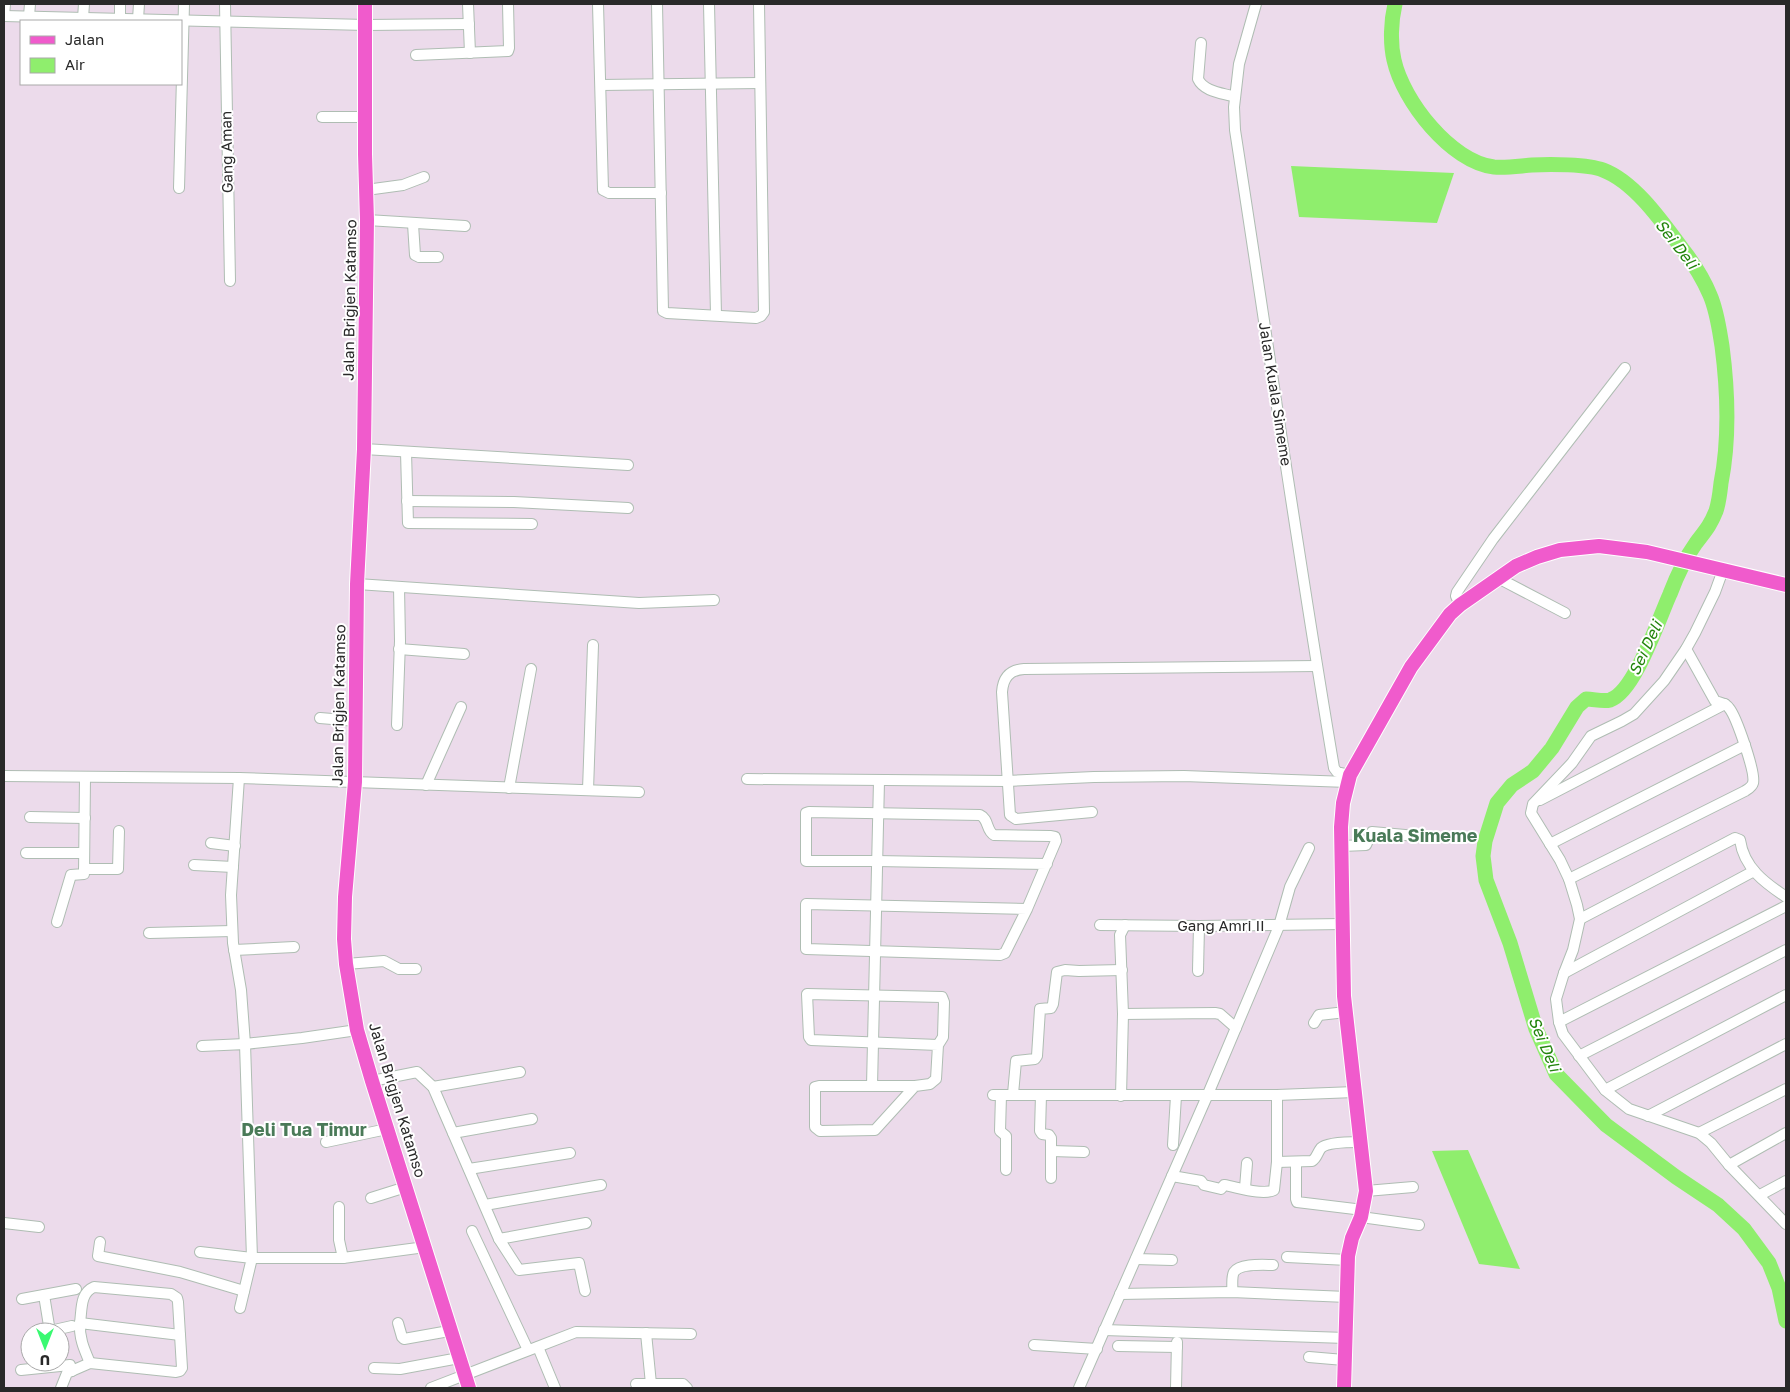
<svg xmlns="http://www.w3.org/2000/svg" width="1790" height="1392" viewBox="0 0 1790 1392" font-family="'Golos Text',sans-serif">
	<rect width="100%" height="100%" fill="#ecdbeb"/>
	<g fill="#8fee6d">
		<path d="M 1291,166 L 1454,173 L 1437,223 L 1299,217 Z"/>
		<path d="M 1468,1150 L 1520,1269 L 1479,1264 L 1432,1151 Z"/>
	</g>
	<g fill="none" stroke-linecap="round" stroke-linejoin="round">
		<path stroke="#8fee6d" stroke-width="15" d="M 1395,4 C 1391,21 1390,43 1394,60 C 1403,101 1451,162 1494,167 C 1507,168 1519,166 1532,165 C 1549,164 1588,164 1603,170 C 1635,182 1663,223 1683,250 C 1694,264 1703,278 1710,295 C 1717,311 1719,328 1722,346 C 1728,392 1730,437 1721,483 C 1720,492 1719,502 1716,511 C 1710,526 1705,531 1696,543 C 1686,557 1676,578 1670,594 C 1659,618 1635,692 1610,700 C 1603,702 1594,699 1586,699 L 1577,707 L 1552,748 L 1533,771 L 1512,785 L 1497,803 L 1485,841 L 1483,856 L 1486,880 L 1510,943 L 1536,1029 L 1556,1074 L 1606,1125 L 1676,1177 L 1718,1205 L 1744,1229 L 1769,1263 L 1779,1288 L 1786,1321"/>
		<g stroke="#afbdb3" stroke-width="12">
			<g id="minor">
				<path d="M 225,4 L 230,281"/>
				<path d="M 468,4 L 470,53"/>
				<path d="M 598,4 L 603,190 L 609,193 L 661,193"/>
				<path d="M 657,4 L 663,311 L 667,313 L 756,318 L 761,316 L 764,312 L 759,4"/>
				<path d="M 709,4 L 716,315"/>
				<path d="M 1256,4 L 1239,64 L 1234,107 L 1235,130 C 1268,343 1298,556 1334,768 L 1337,772 L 1350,775"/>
				<path d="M 4,16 L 366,25 L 469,24"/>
				<path d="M 4,16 L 5,4"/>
				<path d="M 29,16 L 30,4"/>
				<path d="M 83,18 L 84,4"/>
				<path d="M 120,19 L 120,4"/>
				<path d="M 138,19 L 139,4"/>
				<path d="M 1201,43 L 1198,79 C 1204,92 1223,93 1235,97"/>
				<path d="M 416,55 L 508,51 L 509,48 L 508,4"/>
				<path d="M 601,85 L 760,83"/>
				<path d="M 322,117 L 365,117"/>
				<path d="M 179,188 L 184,4"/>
				<path d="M 366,190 L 403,185 L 424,177"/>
				<path d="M 367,220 L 465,226"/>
				<path d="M 413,224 L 415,255 L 419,257 L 438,257"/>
				<path d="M 364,449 L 628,465"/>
				<path d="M 406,452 L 408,523 L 532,524"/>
				<path d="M 407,501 L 514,502 L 628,508"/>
				<path d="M 1723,570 L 1715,592 L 1695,633 L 1686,649 L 1664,681 L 1634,714 L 1622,721 L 1591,736 L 1572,763 L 1533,804 L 1531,813 L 1560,860 L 1569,879 L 1577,905 L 1580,919 L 1573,950 L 1564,973 L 1556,999 L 1559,1022 L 1563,1034 L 1605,1090 L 1629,1109 L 1699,1133 L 1711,1143 L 1729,1165 L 1786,1224"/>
				<path d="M 1498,578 L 1565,613"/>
				<path d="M 357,584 L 639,603 L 714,600"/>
				<path d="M 1460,605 L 1456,596 L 1457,592 L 1493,539 L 1625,368"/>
				<path d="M 399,649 L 464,654"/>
				<path d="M 320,718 L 356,721"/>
				<path d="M 397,725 L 400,641 L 399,587"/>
				<path d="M 4,776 L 239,778 L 639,792"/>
				<path d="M 239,778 L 231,895 L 233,943 L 241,990 L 245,1044 L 302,1038 L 357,1030"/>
				<path d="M 747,779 L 1007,781 L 1094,777 L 1184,776 L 1348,782"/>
				<path d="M 426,785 L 461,707"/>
				<path d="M 509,788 L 531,669"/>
				<path d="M 588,790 L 593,645"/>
				<path d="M 1540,800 L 1725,704"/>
				<path d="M 1092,812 L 1016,819 L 1010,815 L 1002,692 C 1003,678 1009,670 1024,669 L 1317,666"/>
				<path d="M 30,817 L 85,818"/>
				<path d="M 211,843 L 235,846"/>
				<path d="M 1550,844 L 1745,745"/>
				<path d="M 1342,846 L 1366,845 L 1372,832 L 1438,838"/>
				<path d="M 26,853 L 84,853"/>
				<path d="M 194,865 L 233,867"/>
				<path d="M 84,869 L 118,869 L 119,831"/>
				<path d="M 1569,879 L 1745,791 C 1748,789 1752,787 1753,783 C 1756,773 1736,716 1729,708 C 1726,703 1720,703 1715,701 L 1686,649"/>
				<path d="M 1027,909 L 806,904 L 806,949 L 1000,955 L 1005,953 L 1027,909 L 1056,841 L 1055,837 L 1050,836 L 994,835 C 986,831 989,819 980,815 L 809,812 L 806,813 L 806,861 L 876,861 L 1047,864"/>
				<path d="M 1580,919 L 1735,838 L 1740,840 C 1744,868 1765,883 1786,897"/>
				<path d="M 57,922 L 71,875 L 84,874 L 85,777"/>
				<path d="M 1100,925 L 1199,926 L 1343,924"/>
				<path d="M 149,933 L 232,931"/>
				<path d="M 234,950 L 294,947"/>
				<path d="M 346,964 L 384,961 L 399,969 L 416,969"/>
				<path d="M 1198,971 L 1199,926"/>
				<path d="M 1564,973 L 1754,871"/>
				<path d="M 1123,1014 L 1215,1013 L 1220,1014 L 1236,1028"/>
				<path d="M 1559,1022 L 1786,906"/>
				<path d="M 1314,1023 L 1319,1015 L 1346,1012"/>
				<path d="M 202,1046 L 245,1044 L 252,1258 L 343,1258 L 425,1247"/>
				<path d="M 1579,1056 L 1786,950"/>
				<path d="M 372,1081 L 417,1072 L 433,1087 L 499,1239 L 519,1270 L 579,1263 L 585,1291"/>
				<path d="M 872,1086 L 879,781"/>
				<path d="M 915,1086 L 875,1130 L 820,1131 L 815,1127 L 815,1087 L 819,1086 L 915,1086 L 930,1084 L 936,1079 L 938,1045 L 811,1040 L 809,1037 L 807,994 L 942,997 L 944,1002 L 943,1037 L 938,1045"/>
				<path d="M 433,1087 L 520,1072"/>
				<path d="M 1605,1090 L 1786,995"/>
				<path d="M 1013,1094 L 1016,1061 L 1035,1059 L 1037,1056 L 1040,1009 L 1051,1008 L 1053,1004 L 1057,972 L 1065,970 L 1079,971 L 1122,970"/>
				<path d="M 993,1095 L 1277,1095 L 1355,1092"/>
				<path d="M 1001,1095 L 1000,1131 L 1006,1136 L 1006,1170"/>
				<path d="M 1041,1095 L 1040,1131 L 1042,1134 L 1049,1135 L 1051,1138 L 1051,1178"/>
				<path d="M 1121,1096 L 1123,1014 L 1120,935 L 1125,925"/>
				<path d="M 1648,1116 L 1786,1044"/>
				<path d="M 453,1133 L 532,1119"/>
				<path d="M 1699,1133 L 1786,1089"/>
				<path d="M 326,1142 L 387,1129"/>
				<path d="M 1173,1145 L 1176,1096"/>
				<path d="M 1052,1151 L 1084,1152"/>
				<path d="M 1277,1162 L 1312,1161 C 1317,1158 1317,1153 1321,1148 C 1327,1142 1352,1142 1360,1142"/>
				<path d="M 1296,1162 L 1296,1199 L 1297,1202 L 1363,1210"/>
				<path d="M 1729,1165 L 1786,1133"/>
				<path d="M 469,1169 L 570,1153"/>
				<path d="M 1172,1176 L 1201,1181 L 1204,1185 L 1221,1189 L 1224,1185 C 1237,1187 1263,1196 1274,1190 L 1277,1162 L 1277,1095"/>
				<path d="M 1245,1188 L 1247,1163"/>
				<path d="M 1366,1191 L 1413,1187"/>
				<path d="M 1760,1195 L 1786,1181"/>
				<path d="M 371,1198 L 406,1187"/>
				<path d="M 485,1205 L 601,1185"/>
				<path d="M 339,1207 L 339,1240 L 343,1258"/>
				<path d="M 1361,1217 L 1419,1225"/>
				<path d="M 4,1223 L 39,1227"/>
				<path d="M 472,1231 L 528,1350"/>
				<path d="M 499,1239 L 586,1223"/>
				<path d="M 100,1242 L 98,1256 L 180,1272 L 244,1291"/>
				<path d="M 200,1252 L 252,1258 L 240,1308"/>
				<path d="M 1287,1257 L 1348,1260"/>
				<path d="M 1136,1259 L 1172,1260"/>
				<path d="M 1232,1292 C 1233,1287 1231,1277 1234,1272 C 1240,1263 1264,1265 1273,1265"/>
				<path d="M 1120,1294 L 1232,1292 L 1347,1297"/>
				<path d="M 44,1295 L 50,1332"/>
				<path d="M 22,1299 L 76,1289"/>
				<path d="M 398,1323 L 402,1337 L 404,1339 L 449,1331"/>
				<path d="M 1104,1330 L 1346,1338"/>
				<path d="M 50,1331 L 72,1326"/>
				<path d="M 646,1333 L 651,1384 L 683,1384 L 687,1388"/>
				<path d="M 1034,1345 L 1097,1349"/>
				<path d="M 1118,1346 L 1177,1347"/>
				<path d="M 538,1347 L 555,1388"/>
				<path d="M 1309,1357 L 1344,1360"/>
				<path d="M 90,1363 C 84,1349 79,1338 80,1323 L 180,1335"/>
				<path d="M 374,1368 L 400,1369 L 459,1358"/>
				<path d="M 21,1370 L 70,1365 L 72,1371"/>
				<path d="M 636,1384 L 651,1384"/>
				<path d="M 61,1388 L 67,1373 L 90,1363 L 176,1372 L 180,1371 L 182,1368 L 178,1302 L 177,1298 L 171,1294 L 94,1287 C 80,1293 82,1309 80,1323"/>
				<path d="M 431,1388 L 576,1332 L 691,1334"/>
				<path d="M 1079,1388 L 1208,1094 L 1279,926 L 1290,887 L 1309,848"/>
				<path d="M 1176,1388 L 1177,1342"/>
			</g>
		</g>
		<g stroke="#fff" stroke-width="16">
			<g id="major">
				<path d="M 365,4 L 365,154 L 367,220 L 364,449 L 357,584 L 355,782 L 345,897 L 344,939 L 346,964 L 357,1030 L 372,1081 L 469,1388"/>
				<path d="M 1344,1388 L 1348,1256 L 1352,1238 L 1361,1217 L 1366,1191 L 1344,996 L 1341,827 L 1343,803 L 1350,775 L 1411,667 L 1450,614 L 1460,605 L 1516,566 L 1537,557 L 1560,550 L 1599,546 L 1647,552 L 1786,585"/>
			</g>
		</g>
		<use href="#minor" stroke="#fff" stroke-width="10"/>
		<use href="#major" stroke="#f05bcc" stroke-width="14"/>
	</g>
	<g text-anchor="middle" stroke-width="4" stroke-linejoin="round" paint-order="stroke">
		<g font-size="15" fill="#292929" stroke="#fff">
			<text transform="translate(227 152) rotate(-91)" y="5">Gang Aman</text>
			<text transform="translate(350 300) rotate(-89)" y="5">Jalan Brigjen Katamso</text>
			<text transform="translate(1275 394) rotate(81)" y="5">Jalan Kuala Simeme</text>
			<text transform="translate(339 705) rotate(-89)" y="5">Jalan Brigjen Katamso</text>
			<text x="1221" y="931">Gang Amri II</text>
			<text transform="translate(397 1100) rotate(73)" y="5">Jalan Brigjen Katamso</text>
		</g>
		<g font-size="16" font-style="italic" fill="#24850e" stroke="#fff">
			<text transform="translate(1677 244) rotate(52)" y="6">Sei Deli</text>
			<text transform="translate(1645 648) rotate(-65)" y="6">Sei Deli</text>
			<text transform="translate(1545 1044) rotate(67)" y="6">Sei Deli</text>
		</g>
		<g font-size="18" font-weight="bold" fill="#4a7a58" stroke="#fff">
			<text x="1415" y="842">Kuala Simeme</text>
			<text x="304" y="1136">Deli Tua Timur</text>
		</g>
	</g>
	<rect width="1790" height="1392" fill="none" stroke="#292929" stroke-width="10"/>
	<rect x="20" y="20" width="162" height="65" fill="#ffffff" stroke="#a9a9a9"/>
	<rect x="30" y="36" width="25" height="8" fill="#f05bcc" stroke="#a9a9a9"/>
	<text x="65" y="45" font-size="15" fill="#292929">Jalan</text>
	<rect x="30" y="58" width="25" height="15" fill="#8fee6d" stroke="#a9a9a9"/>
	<text x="65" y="70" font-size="15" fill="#292929">Air</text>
	<g transform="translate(45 1347) rotate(180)"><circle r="24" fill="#ffffff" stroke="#a9a9a9"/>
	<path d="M0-4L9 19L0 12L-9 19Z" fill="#3af971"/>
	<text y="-8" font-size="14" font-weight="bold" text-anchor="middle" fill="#292929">U</text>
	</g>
</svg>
